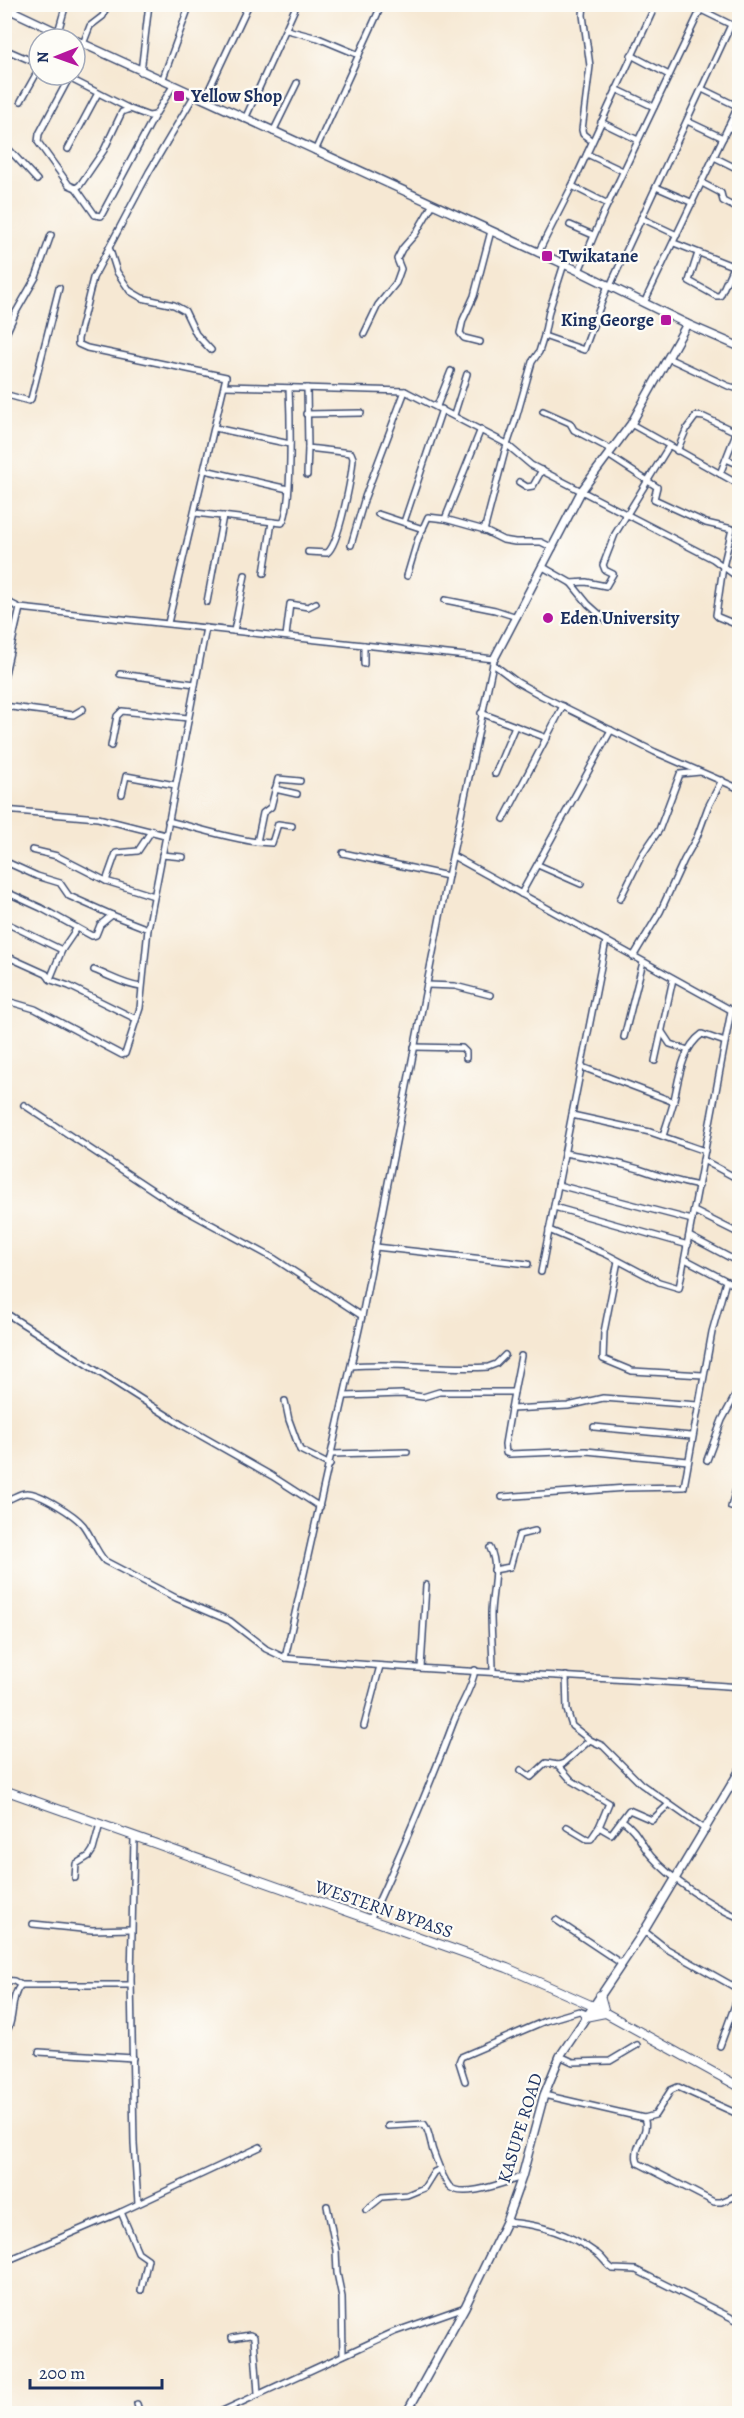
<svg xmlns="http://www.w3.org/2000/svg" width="744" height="2418" viewBox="0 0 744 2418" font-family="Alegreya,serif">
	<rect width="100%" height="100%" fill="#fdfcf7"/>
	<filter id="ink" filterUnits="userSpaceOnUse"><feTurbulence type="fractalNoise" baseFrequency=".0167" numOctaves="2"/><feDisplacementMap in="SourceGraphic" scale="12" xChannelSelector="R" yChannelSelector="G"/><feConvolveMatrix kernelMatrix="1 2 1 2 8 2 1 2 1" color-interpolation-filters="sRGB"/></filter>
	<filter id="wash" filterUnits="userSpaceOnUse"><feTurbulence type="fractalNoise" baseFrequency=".008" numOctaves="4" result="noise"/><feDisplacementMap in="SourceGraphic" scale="24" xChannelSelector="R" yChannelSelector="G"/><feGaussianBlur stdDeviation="1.35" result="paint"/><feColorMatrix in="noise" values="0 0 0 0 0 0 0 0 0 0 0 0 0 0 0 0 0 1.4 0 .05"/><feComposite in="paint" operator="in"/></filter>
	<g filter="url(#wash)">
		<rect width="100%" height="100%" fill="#f6e8d3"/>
	</g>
	<g filter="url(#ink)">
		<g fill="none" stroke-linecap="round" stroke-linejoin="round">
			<g stroke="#3c4b70" stroke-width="8">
				<g id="street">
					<path d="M 584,4 L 583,15 L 590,66 L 582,130 L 583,134 L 592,141"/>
					<path d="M 689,4 L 740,29"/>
					<path d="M 287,30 L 318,38 L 359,55"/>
					<path d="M 58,32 L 66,4"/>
					<path d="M 83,44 L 90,26 L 103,16 L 107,4"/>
					<path d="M 4,49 L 39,64"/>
					<path d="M 631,55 L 669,75"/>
					<path d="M 141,72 L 149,4"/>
					<path d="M 63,75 L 128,108"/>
					<path d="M 69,78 L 39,134 L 38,142 L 69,185 L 76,188 L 80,185 L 104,150 L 122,112 L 130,109 L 149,116 L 155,115 L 173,86"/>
					<path d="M 162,81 L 190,4"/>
					<path d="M 616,89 L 654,107"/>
					<path d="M 702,89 L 737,106"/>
					<path d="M 204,100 L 249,4"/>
					<path d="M 21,101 L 39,69"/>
					<path d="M 245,119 L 297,4"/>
					<path d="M 687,121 L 723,138"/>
					<path d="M 601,122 L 638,140"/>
					<path d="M 728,127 L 740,132"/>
					<path d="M 273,132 L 297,83"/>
					<path d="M 4,144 L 37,180"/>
					<path d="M 68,149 L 98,93"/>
					<path d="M 315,151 L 382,4"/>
					<path d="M 587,154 L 623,171"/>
					<path d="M 714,157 L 740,170"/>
					<path d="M 702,183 L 721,193 L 723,201 L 740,210"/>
					<path d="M 572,186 L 608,204"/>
					<path d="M 656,187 L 693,203"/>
					<path d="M 76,188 L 95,215 L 101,216 L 155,115"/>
					<path d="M 641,218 L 677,235"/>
					<path d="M 570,225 L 593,235"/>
					<path d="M 674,243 L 740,269"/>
					<path d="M 110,250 L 117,272 L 130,291 L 142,298 L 174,305 L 185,311 L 196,334 L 211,350"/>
					<path d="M 538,253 L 572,186 L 656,4"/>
					<path d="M 698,253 L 689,281 L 716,296 L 720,296 L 733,267"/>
					<path d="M 564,264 L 549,311 L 544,336 L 584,350 L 608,285"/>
					<path d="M 579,271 L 604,212 L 700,11"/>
					<path d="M 610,286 L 731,25"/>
					<path d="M 644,303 L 740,102"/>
					<path d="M 364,334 L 378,305 L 396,283 L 401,269 L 397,259 L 402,249 L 416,233 L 433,204"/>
					<path d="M 4,338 L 16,312 L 36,277 L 51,235"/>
					<path d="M 480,342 L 464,338 L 460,333 L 463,320 L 474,296 L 491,231"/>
					<path d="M 668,358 L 728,386 L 735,388 L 740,383"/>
					<path d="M 225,386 L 405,391 L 505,443 L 531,465 L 713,559 L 740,579"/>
					<path d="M 307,388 L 308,448 L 351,453 L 353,458 C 352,475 339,545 327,553 L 308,552"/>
					<path d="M 4,394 L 29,401 L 31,399 L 59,288"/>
					<path d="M 437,406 L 451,371"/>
					<path d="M 543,411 L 570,423 L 574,430 L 612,450"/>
					<path d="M 306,414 L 361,413"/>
					<path d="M 454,415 L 467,374"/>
					<path d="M 631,424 L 740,485"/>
					<path d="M 215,428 L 290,444"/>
					<path d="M 481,429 L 445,519 L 481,529 L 503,540 L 515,542 L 541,542 L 553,548"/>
					<path d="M 677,451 L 687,428 L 696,416 L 704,417 L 740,434"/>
					<path d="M 608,455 L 657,487 L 654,499 L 706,523 L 732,529 L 723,567 L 716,615 L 718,617 L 740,626"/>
					<path d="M 726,459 L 740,465"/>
					<path d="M 205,470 L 288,489"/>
					<path d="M 720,474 L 736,433"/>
					<path d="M 307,475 L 308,448"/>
					<path d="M 519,482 L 527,487 L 533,486 L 542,470"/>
					<path d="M 195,513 L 282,523 C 293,510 290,410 289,388"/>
					<path d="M 378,514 L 423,529"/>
					<path d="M 404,522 L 442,409"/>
					<path d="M 484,531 L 505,451 L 515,422 L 532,362 L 539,352 L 544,336"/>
					<path d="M 351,545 L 365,497 L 405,391"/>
					<path d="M 543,567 L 571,583 L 588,604 L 607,621"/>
					<path d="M 264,573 L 272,522"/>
					<path d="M 407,576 L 418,539 L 428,517 L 445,519"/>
					<path d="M 571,583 L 586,582 L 606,586 L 613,574 L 605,570 L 603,565 L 615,534 L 669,446"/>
					<path d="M 4,600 L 20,608 L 494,659 L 448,876 L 362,1316 L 285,1658 C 436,1672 588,1676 740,1687"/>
					<path d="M 445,600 L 495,610 L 517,617"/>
					<path d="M 207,602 L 223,516"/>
					<path d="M 168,623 L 226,377 L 87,348 L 78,344 L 78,339 L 93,278 L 149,172 L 194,96"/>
					<path d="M 234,631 L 245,575"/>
					<path d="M 286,636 L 290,604 L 308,607 L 316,603"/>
					<path d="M 364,664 L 364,645"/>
					<path d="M 493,664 L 517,682 L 542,696 L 655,752 L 740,789"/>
					<path d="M 120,674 L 195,684"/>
					<path d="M 4,678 L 20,608"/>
					<path d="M 4,706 L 73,715 L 83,709"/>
					<path d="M 481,713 L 547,738"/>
					<path d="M 111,746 L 117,716 L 122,711 L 188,718"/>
					<path d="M 495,774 L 515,726"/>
					<path d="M 275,789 L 297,794"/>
					<path d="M 122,794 L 126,776 L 175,785"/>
					<path d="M 4,810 L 98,818 L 165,835"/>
					<path d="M 504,819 L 563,706"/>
					<path d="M 168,821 C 198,828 227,838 257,842 L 263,813 L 271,807 L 278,779 L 300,781"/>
					<path d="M 4,823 L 6,811"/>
					<path d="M 257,842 L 272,843 L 278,824 L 292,826"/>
					<path d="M 32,850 L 57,856 L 106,881 L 154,896"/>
					<path d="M 343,853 L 448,876"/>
					<path d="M 162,855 L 183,857"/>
					<path d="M 453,856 L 740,1015"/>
					<path d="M 4,861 L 37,876 L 60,883 L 69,896 L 112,915"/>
					<path d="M 538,865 L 581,884"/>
					<path d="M 106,881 L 116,853 L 138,851 L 152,830"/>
					<path d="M 4,891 L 41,908 L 92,936 L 96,935 L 100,925 L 112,915 L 148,929"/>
					<path d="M 521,894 L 611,730"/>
					<path d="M 620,899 L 642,855 L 659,830 L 680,774 L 700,772"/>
					<path d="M 4,922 L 62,950"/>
					<path d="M 4,955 L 46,974 L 51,980 L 69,986 L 136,1019"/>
					<path d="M 633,957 L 660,912 L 684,860 L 697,837 L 708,807 L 722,780"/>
					<path d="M 94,970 C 110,976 124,985 141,987"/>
					<path d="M 50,979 L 62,950 L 77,928"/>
					<path d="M 427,985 L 455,986 L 490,995"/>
					<path d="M 4,1000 L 35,1009 L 122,1055 L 125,1054 L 140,1008 L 148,929 L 206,628"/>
					<path d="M 662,1032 L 670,1044 L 688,1050"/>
					<path d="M 624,1037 L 643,962"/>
					<path d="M 414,1047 L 462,1048 L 466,1052 L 466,1058"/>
					<path d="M 655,1061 L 673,979"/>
					<path d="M 582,1067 L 674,1102"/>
					<path d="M 24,1105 L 172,1203 L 275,1259 L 362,1316"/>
					<path d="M 572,1115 L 650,1132 L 705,1151"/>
					<path d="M 663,1136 C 666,1126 670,1115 673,1104 C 679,1080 681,1049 702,1034 L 725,1042"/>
					<path d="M 564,1153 C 589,1157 615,1162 639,1169 C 659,1176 678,1182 699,1186"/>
					<path d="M 703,1160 L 740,1180"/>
					<path d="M 558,1185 L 692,1220"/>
					<path d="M 554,1207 L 688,1245"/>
					<path d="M 694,1211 L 740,1234"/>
					<path d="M 549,1230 L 606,1254 L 659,1282 L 679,1288 L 731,1011"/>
					<path d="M 689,1236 L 740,1263"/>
					<path d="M 376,1247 L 528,1264"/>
					<path d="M 685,1259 L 740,1288"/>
					<path d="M 618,1261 L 604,1332 L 603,1359 L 632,1371 L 703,1375"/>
					<path d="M 541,1272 L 606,941"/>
					<path d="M 4,1312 L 182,1425 L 272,1476 L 320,1507"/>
					<path d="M 352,1366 C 397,1362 443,1370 488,1367 L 496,1364 L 505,1355"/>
					<path d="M 514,1392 L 511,1409 L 568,1406 L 603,1398 L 698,1405"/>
					<path d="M 345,1396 L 402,1394 L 423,1397 L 439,1392 L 514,1392 L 521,1356"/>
					<path d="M 285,1401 L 289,1420 L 300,1450 L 330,1465"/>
					<path d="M 511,1409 L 505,1444 L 506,1453 L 509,1454 L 586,1451 L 688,1461"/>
					<path d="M 594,1427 L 691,1436"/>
					<path d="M 332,1454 L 407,1452"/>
					<path d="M 707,1460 L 722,1420 L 740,1387"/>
					<path d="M 502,1497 L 626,1488 L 684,1487 L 712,1332 L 726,1281"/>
					<path d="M 4,1501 C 12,1499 19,1493 26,1493 C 39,1492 75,1515 83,1525 C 92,1537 95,1550 105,1561 L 176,1598 L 230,1621 L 266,1649 L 285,1658"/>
					<path d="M 731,1507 L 740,1475"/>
					<path d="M 490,1548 C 500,1567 491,1594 491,1614 C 491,1633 493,1652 493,1671"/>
					<path d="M 494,1570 L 510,1567 L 519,1535 L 535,1531"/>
					<path d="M 421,1668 L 426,1585"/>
					<path d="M 566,1676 L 567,1710 L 572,1726 L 590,1740 L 603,1746 L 641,1784 L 706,1830"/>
					<path d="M 364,1726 L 380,1666"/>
					<path d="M 558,1765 L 564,1763 L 590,1740"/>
					<path d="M 521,1770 L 531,1777 L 546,1763 L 558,1765 L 572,1781 L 609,1803 L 599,1827 L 591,1839 L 587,1839 L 567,1827"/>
					<path d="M 622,1820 C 638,1831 640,1843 651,1856 C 671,1879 711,1906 740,1918"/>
					<path d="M 599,1827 L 611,1834 L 629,1810 L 652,1820 L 668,1805"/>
					<path d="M 134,1837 L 131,1979 L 134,2144 L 138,2203"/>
					<path d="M 75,1878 L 76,1864 L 89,1856 L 93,1850 L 100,1824"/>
					<path d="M 370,1920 C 400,1855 429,1788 454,1721 C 461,1703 472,1689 475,1670"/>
					<path d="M 556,1920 L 622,1964"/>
					<path d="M 33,1924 L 92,1930 L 131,1929"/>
					<path d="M 644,1931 L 667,1949 L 740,1990"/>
					<path d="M 4,1980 L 14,1981 L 21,1985 L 131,1985"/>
					<path d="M 4,2034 C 16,2023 9,1997 21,1985"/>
					<path d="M 720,2046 L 740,1991"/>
					<path d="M 39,2052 L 133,2058"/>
					<path d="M 560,2056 L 573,2062 L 610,2061 L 637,2045"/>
					<path d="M 738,2063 L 740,2058"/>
					<path d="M 465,2081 L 459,2062 L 461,2057 L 545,2021 L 579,2011 L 587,2014"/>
					<path d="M 544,2095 L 644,2118 L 655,2115 L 671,2090 L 678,2087 L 740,2115"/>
					<path d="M 644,2118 C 651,2133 631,2147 638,2163 L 714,2202 L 721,2202 L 740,2194"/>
					<path d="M 388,2126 L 424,2124 C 430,2132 430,2142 433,2151 C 437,2161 442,2177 449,2186 C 461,2200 508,2181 522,2177"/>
					<path d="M 327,2206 L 336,2250 L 337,2273 L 342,2297 L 343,2355"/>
					<path d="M 366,2210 L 382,2197 L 407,2195 L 424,2188 L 434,2172 L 441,2169"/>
					<path d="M 121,2212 L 138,2252 L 148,2259 L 141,2290"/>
					<path d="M 506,2222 C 539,2224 569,2233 596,2253 C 603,2257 606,2265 613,2269 L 636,2270 L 740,2322"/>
					<path d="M 4,2262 L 121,2212 L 260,2147"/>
					<path d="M 232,2338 L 250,2335 L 254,2337 L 258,2393"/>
					<path d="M 137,2404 L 140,2414"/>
					<path d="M 216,2414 L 394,2332 L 465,2307"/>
				</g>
			</g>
			<g stroke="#3c4b70" stroke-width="10">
				<g id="secondary">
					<path d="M 4,7 L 72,39"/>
					<path d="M 75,40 L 579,271 L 687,324 L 740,347"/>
					<path d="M 494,659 L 582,490 L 631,424 L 687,324"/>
					<path d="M 406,2414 L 465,2307 L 506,2222 L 522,2177 L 544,2095 L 560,2056 L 644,1931 L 740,1770"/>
				</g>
			</g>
			<g stroke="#3c4b70" stroke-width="10">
				<g id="primary">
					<path d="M 4,1790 L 507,1968 L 593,2006 L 740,2087"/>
					<path d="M 585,2017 L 605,2013 L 600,1995"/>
				</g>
			</g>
			<use href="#street" stroke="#fff" stroke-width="5"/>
			<use href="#secondary" stroke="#fff" stroke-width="7"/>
			<use href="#primary" stroke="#fff" stroke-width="8"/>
		</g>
	</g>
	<g fill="#b5179e" stroke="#fdfcf7" stroke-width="2">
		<rect x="173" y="90" width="12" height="12" rx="3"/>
		<rect x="541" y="250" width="12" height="12" rx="3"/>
		<rect x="660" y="314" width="12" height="12" rx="3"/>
		<circle cx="548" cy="618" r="6"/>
	</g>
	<g text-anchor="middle" stroke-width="4.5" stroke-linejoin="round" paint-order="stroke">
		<g font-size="18" font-weight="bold" fill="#1b2f5e" stroke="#fdfcf7" text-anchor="start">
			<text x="191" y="102">Yellow Shop</text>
			<text x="559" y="262">Twikatane</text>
			<text x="654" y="326" text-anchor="end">King George</text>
			<text x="560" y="624">Eden University</text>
		</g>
		<g font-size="18" fill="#1b2f5e" stroke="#fdfcf7">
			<text transform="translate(384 1909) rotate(19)" y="6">WESTERN BYPASS</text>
			<text transform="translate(520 2128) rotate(-73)" y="6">KASUPE ROAD</text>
		</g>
	</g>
	<rect width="744" height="2418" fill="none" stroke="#fdfcf7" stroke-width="24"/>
	<g transform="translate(57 57) rotate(269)"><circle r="28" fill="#fdfcf7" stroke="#a3aaba" stroke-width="1.5"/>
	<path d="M0-4.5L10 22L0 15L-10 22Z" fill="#b5179e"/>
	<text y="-9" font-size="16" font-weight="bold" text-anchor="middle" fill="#1b2f5e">N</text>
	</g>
	<path d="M30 2379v9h132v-9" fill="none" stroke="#1b2f5e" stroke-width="3"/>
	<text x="39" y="2379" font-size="18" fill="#1b2f5e" stroke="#fdfcf7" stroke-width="4.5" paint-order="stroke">200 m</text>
</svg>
